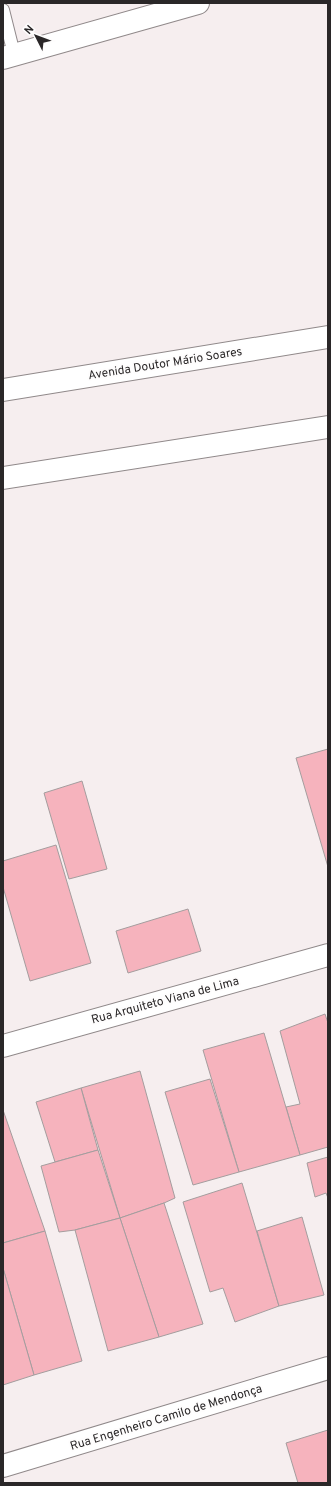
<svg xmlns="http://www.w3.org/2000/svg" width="331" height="1486" viewBox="0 0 331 1486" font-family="Overpass,sans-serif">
	<rect width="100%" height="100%" fill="#f6eeef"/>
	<g fill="#f6b3bd" stroke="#a49d9e">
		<path d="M 328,749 L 328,867 L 296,758 Z"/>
		<path d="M 82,781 L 107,869 L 69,879 L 44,793 Z"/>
		<path d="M 56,845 L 91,963 L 30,981 L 3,887 L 3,861 Z"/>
		<path d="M 188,909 L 201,951 L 128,973 L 116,931 Z"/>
		<path d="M 325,1014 L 328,1023 L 328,1147 L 300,1155 L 286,1107 L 300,1104 L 280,1031 Z"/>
		<path d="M 264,1033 L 300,1155 L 239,1172 L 203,1050 Z"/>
		<path d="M 140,1071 L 175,1198 L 164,1203 L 120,1218 L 81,1088 Z"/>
		<path d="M 210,1079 L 239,1172 L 193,1185 L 165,1092 Z"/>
		<path d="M 81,1088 L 98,1150 L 55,1162 L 36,1102 Z"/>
		<path d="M 3,1110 L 45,1231 L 3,1243 Z"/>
		<path d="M 98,1150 L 120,1218 L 75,1230 L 59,1232 L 41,1166 Z"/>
		<path d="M 328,1157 L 328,1198 L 326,1193 L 315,1197 L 307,1163 Z"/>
		<path d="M 242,1183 L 279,1306 L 235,1322 L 223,1288 L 210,1292 L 183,1202 Z"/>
		<path d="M 164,1203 L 203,1324 L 159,1337 L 120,1218 Z"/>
		<path d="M 302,1217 L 324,1295 L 279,1306 L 257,1231 Z"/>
		<path d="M 120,1218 L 159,1337 L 108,1351 L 75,1230 Z"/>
		<path d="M 45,1231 L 82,1361 L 34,1375 L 3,1268 L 3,1243 Z"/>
		<path d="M 3,1268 L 34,1375 L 3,1385 Z"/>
		<path d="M 328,1430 L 328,1483 L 298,1483 L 286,1443 Z"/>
	</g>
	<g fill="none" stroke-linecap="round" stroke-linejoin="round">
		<g stroke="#90898a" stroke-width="14">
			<path id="lane" d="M 3,10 L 14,54"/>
		</g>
		<g stroke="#90898a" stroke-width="24">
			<g id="street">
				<path d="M 3,58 L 198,3"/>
				<path d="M 3,390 L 328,337"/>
				<path d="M 3,478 L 328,427"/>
				<path d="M 3,1046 L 328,955"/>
				<path d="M 3,1466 L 328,1368"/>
			</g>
		</g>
		<use href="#lane" stroke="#fff" stroke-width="12"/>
		<use href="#street" stroke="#fff" stroke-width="22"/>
	</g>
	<g text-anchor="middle" stroke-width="4" stroke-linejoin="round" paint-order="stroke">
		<g font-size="12" fill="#2a2728" stroke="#fefdfd">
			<text transform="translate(165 363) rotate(-9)" y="4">Avenida Doutor Mário Soares</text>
			<text transform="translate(165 1000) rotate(-15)" y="4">Rua Arquiteto Viana de Lima</text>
			<text transform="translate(166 1417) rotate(-17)" y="4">Rua Engenheiro Camilo de Mendonça</text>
		</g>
	</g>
	<rect width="331" height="1486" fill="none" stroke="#2a2728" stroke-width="8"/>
	<g transform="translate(36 36) rotate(312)" stroke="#fefdfd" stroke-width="3" paint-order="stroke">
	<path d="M0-3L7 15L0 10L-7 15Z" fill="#2a2728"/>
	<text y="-6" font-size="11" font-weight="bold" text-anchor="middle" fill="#2a2728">N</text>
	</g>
</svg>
